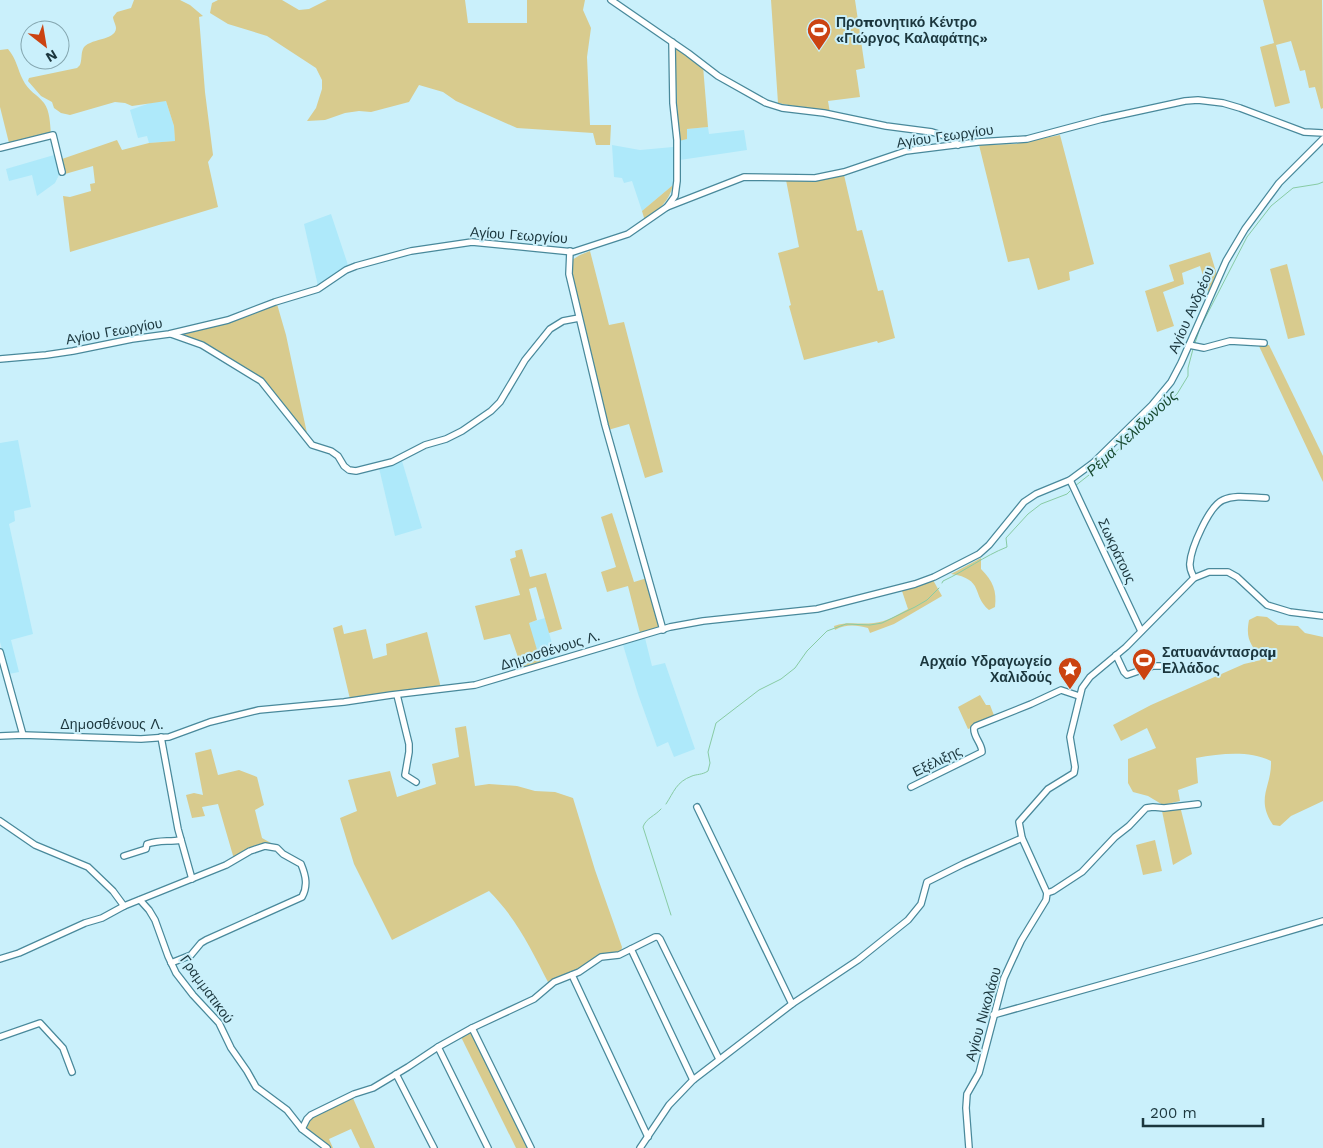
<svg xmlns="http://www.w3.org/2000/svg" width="1323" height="1148" viewBox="0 0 1323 1148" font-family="'Work Sans',sans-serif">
	<rect width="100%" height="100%" fill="#caf0fb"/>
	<g fill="#aee9fa">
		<path d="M 161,100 L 166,101 L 174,126 L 175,141 L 149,143 L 147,136 L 138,138 L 130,110 L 147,104 Z"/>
		<path d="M 708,127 L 709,134 L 744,130 L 747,150 L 680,160 L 679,141 L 686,129 Z"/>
		<path d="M 612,145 L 640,150 L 673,147 L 673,185 L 642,211 L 632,181 L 624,183 L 622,178 L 614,177 Z"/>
		<path d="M 54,155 L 60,173 L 55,183 L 37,196 L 32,175 L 9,181 L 6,169 Z"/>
		<path d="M 331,214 L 348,265 L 324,284 L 318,286 L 304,224 Z"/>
		<path d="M 18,440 L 31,507 L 14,511 L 15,521 L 9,524 L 33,634 L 11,640 L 19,672 L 9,674 L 0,642 L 0,443 Z"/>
		<path d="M 402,461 L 422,528 L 395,536 L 379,468 Z"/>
		<path d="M 545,618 L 556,658 L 541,663 L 528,623 Z"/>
		<path d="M 645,638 L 652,666 L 665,663 L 695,749 L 674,757 L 668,742 L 657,747 L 638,694 L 623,645 Z"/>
	</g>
	<g fill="#d8cb8e">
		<path d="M 134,0 L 180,0 L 190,5 L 203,16 L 199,17 L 205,92 L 213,155 L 208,162 L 218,207 L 70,252 L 63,196 L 70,197 L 91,191 L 90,184 L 95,183 L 93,166 L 65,174 L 62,159 L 117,140 L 122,150 L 149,143 L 175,141 L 174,126 L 166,101 L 132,106 L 125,103 L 115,102 L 70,115 L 61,113 L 54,108 L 52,102 L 41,96 L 28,81 L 29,78 L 77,68 L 80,65 C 82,60 81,53 83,49 C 88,38 116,41 116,28 C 116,25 113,20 113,17 L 117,12 L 131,8 Z"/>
		<path d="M 218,0 L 282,0 L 299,10 L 309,9 L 327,0 L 465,0 L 468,23 L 527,23 L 527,0 L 585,0 L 583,10 L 591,28 L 587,57 L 590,125 L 611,125 L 610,145 L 596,145 L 593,133 L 517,128 L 456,101 L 443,92 L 419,85 L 409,102 L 371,112 L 359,111 L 345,113 L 325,120 L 307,121 L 316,108 L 322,89 L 322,80 L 316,68 L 267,36 L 228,24 L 210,13 L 212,3 Z"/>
		<path d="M 771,0 L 855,0 L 865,68 L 856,70 L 860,97 L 828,101 L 830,113 L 778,103 Z"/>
		<path d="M 1263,0 L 1322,0 L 1323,108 L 1321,109 L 1315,87 L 1309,88 L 1305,70 L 1300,71 L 1291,41 L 1276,45 L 1290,103 L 1275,107 L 1260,47 L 1274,43 Z"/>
		<path d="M 674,45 L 703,66 L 708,127 L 687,129 L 687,139 L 679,141 Z"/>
		<path d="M 8,49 C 17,60 17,68 23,80 C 28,91 38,95 44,103 C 50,111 50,124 51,134 L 9,143 L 0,107 L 0,50 Z"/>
		<path d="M 1060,135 L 1094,264 L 1069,272 L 1070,280 L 1038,290 L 1029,258 L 1008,262 L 979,145 L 1015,144 Z"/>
		<path d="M 844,175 L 857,231 L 862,230 L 878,291 L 883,290 L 895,338 L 878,343 L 877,341 L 804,360 L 789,306 L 791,305 L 778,253 L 799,247 L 786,180 L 814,180 Z"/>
		<path d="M 673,185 C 669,202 658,210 645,221 L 642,211 Z"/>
		<path d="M 590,251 L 609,325 L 624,322 L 663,472 L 645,478 L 629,424 L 608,430 L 571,273 L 572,260 L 580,255 Z"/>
		<path d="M 1210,252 L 1217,275 L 1209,294 L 1200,266 L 1182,273 L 1184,284 L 1163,292 L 1174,326 L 1157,332 L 1145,291 L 1174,281 L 1169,265 Z"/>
		<path d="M 1287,264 L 1305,335 L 1288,339 L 1270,269 Z"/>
		<path d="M 277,304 L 286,335 L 308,438 L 280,399 L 261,378 L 178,333 L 246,317 Z"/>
		<path d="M 1258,344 L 1269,345 L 1323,456 L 1323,482 Z"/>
		<path d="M 612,513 L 634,582 L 647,578 L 661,626 L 640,633 L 628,586 L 607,592 L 601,572 L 616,567 L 601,517 Z"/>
		<path d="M 522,549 L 530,577 L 546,573 L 562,629 L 549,633 L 536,587 L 529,589 L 537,620 L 529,623 L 541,663 L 522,669 L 510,634 L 484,640 L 475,606 L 520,595 L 510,559 L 516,557 L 515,551 Z"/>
		<path d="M 981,558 L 981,569 C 993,581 997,591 995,607 L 989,610 C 971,595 985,579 951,574 Z"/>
		<path d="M 933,580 L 942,596 L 894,624 L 870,633 L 868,628 C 856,625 846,624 835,630 L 834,626 C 850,621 858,625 874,623 C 886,622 897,615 908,609 L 902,591 Z"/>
		<path d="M 1257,616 L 1267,617 L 1278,625 L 1298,626 L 1305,633 L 1323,637 L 1323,801 L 1291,816 L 1280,826 L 1273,825 C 1255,798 1272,787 1271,761 C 1247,750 1221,754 1196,758 L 1198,783 L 1178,790 L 1180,801 L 1163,805 L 1148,796 L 1133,792 L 1128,783 L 1128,759 L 1156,748 L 1147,728 L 1121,741 L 1113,725 L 1151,705 L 1244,664 L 1261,660 C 1252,644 1245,641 1249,620 Z"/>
		<path d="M 342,625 L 344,634 L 366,629 L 373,659 L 387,655 L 386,644 L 427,632 L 441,688 L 350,699 L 333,628 Z"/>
		<path d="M 980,695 L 986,705 L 990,705 L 995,718 L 968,729 L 958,707 Z"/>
		<path d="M 466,726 L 475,786 L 489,784 L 517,786 L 535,791 L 555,792 L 573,798 L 595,870 L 622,947 L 621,952 C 605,955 593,964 578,971 C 568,975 557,976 549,984 C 531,949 517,919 489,891 L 392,940 L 354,864 L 340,818 L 357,811 L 348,780 L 390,771 L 397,797 L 436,784 L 432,764 L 459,757 L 455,728 Z"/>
		<path d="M 211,749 L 218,775 L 239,770 L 257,777 L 264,805 L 255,810 L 262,838 L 271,843 L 263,844 L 234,859 L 218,804 L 202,807 L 205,816 L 192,818 L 186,795 L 194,793 L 203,795 L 195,753 Z"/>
		<path d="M 1173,810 L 1181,810 L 1192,854 L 1173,865 L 1162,811 Z"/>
		<path d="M 1155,840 L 1162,871 L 1143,875 L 1136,845 Z"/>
		<path d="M 472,1031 L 529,1148 L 516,1148 L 461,1037 Z"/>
		<path d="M 352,1096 L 375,1148 L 360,1148 L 351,1129 L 329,1139 L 333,1148 L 330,1148 L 306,1129 L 312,1117 Z"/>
	</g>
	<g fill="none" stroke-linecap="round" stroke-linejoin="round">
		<g stroke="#88cba4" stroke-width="1">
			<path d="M 1195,343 L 1200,328 L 1247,237 L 1271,206 L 1293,188 L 1318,184 L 1323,182"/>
			<path d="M 1075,486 L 1103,464 L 1177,394 L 1188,376 L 1188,368 L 1193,349"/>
			<path d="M 942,583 L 943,581 C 965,571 984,556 1007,547 L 1006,538 L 1028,514 L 1041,504 L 1067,494 L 1070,491"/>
			<path d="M 666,804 C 674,792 676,782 692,776 C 697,774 702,775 708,771 L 710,763 L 708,752 L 716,723 L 759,690 L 781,679 L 795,668 L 807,651 L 827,631 L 846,624 L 870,625 L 882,623 L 915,607 L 927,600 L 939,588"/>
			<path d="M 661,809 C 655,816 646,818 643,827 L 671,915"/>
		</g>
		<g stroke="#49899b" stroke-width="8">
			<g id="minor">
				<path d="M 611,0 L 688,53 L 718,76 L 766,103 L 782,108 L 824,113 L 886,126 L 932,132 L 951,138 L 958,145"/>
				<path d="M 0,148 L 53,135 L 62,172"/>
				<path d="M 667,207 L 675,196 L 677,181 L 677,140 L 673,103 L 672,42"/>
				<path d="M 570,251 L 569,274 L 605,425 L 663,630"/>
				<path d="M 171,334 L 202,345 L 261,381 L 312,445 L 331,451 L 338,456 L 344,466 L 349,470 L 356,471 L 392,462 L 425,445 L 446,439 L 462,431 L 491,411 L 500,402 L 525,360 L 550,329 L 563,321 L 579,318"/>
				<path d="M 1189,345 L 1204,348 L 1230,341 L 1264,343"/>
				<path d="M 0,359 L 46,355 L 73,351 L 132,339 L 169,334 L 228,320 L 275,302 L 318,289 L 346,270 L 356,266 L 411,251 L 472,242 L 573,252 L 628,234 L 667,207 L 744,177 L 815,178 L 844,172 L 906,151 L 978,142 L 1027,139 L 1102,119 L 1185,101 L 1198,100 L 1223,103 L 1240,108 L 1304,132 L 1323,133"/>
				<path d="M 1070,480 L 1141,631"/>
				<path d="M 1194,578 C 1192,573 1189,569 1190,563 C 1191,548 1209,506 1223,500 C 1236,494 1252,498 1266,498"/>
				<path d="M 0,652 L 23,735"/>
				<path d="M 1116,655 L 1124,672 L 1127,675 L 1153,666 L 1170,666"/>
				<path d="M 397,695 L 409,744 L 409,752 L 405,775 L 416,782"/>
				<path d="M 0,736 L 23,735 L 141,739 L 169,737 L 210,722 L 259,710 L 344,702 L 391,695 L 475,685 L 670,627 L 703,621 L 817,609 L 915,584 L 934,577 L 979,554 L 989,545 L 1024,502 L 1036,494 L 1070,480 L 1093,463 L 1152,405 L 1171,382 L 1181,363 L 1226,261 L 1245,229 L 1279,183 L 1323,139"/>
				<path d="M 161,737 L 178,829 L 192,879"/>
				<path d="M 911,787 L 982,752 C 982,743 973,737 974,728 L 976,726 L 1031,704 L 1061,690 L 1079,696"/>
				<path d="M 697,807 L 792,1004"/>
				<path d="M 0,821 L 35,845 L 88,867 L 113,891 L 124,906"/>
				<path d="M 124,856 L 146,849 L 147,844 C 159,840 168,842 181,840"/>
				<path d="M 1047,893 L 1022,838 L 1019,822 L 1048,789 L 1074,773 L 1075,767 L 1070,737 L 1082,688 L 1090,677 L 1126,647 L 1194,578 L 1209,572 L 1228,572 L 1237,577 L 1267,605 L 1290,612 L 1323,616"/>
				<path d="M 1047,893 L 1053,891 L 1082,872 L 1115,837 L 1129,826 L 1146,808 L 1153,807 L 1164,808 L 1198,804"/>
				<path d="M 140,900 L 149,910 L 155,920 L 168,956 L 176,973 L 193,995 L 219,1023 L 231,1048 L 247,1071 L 256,1087 L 287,1110 L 302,1129 L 327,1148"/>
				<path d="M 631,949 L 693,1080"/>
				<path d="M 0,959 L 19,953 L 85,923 L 102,918 L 124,906 L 226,865 L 250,851 L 265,846 L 277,848 L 283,854 L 301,864 C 306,876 308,886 302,897 L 206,940 L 201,943 L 191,955 L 171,963"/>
				<path d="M 572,975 L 648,1137"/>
				<path d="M 993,1015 L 1200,957 L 1323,921"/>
				<path d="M 472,1028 L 531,1148"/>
				<path d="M 0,1037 L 40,1023 L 63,1048 L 72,1072"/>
				<path d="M 438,1047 L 488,1148"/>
				<path d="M 396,1074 L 434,1148"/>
				<path d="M 302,1129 L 307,1119 L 311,1115 L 354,1094 L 373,1088 L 408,1067 L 438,1047 L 472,1028 L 534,999 L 554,982 L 579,972 L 601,957 L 619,955 L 655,937 L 658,937 L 660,939 L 719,1059"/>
				<path d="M 640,1148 L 669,1105 L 693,1080 L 792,1004 L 858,960 L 908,920 L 921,904 L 927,882 L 963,864 L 1022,838"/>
				<path d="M 969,1148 L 966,1108 L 967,1094 L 979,1073 L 1004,978 L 1021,941 L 1046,900 L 1047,893"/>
			</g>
		</g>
		<use href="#minor" stroke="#fff" stroke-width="5.5"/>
	</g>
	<defs>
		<g id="stadium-pin" transform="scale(1.25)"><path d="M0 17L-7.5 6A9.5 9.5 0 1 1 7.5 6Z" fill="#cb4311" stroke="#caf0fb"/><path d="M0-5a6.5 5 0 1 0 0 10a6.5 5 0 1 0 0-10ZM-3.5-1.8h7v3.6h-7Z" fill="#fff"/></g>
		<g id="sight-pin" transform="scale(1.25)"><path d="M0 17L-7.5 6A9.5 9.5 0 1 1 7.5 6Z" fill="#cb4311" stroke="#caf0fb"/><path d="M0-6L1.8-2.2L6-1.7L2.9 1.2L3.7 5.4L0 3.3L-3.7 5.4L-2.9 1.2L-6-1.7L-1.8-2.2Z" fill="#fff"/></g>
	</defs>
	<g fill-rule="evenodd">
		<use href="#stadium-pin" x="819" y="30"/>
		<use href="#stadium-pin" x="1144" y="660"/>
		<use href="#sight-pin" x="1070" y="669"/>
	</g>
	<g text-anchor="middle" stroke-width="4" stroke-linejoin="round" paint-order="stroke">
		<g font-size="14" font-weight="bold" fill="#1b363d" stroke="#caf0fb" text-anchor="start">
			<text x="836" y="27">Προπονητικό Κέντρο<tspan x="836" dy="16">«Γιώργος Καλαφάτης»</tspan></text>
			<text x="1162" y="657">Σατυανάντασραμ<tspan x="1162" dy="16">Ελλάδος</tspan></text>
			<text x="1052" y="666" text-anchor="end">Αρχαίο Υδραγωγείο<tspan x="1052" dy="16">Χαλιδούς</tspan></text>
		</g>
		<g font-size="14" fill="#1b363d" stroke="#caf0fb">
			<text transform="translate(945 136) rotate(-8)" y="5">Αγίου Γεωργίου</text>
			<text transform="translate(519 235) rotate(4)" y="5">Αγίου Γεωργίου</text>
			<text transform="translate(1191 310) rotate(-66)" y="5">Αγίου Ανδρέου</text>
			<text transform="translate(114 331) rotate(-10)" y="5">Αγίου Γεωργίου</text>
			<text transform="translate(1117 551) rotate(65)" y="5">Σωκράτους</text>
			<text transform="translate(550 650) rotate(-17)" y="5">Δημοσθένους Λ.</text>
			<text x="112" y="729">Δημοσθένους Λ.</text>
			<text transform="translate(937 761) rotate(-26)" y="5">Εξέλιξης</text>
			<text transform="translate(207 989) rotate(54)" y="5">Γραμματικού</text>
			<text transform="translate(983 1014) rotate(-74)" y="5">Αγίου Νικολάου</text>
		</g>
		<g font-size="15" font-style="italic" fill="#194c32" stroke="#caf0fb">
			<text transform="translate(1132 433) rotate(-43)" y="5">Ρέμα Χελιδωνούς</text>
		</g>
	</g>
	<g transform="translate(45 45) rotate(149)"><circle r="24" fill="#caf0fb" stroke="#84a6af"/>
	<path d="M0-4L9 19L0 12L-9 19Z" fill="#cb4311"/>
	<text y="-8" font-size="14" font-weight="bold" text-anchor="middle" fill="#1b363d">N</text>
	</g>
	<path d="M1143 1118v8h120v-8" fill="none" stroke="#1b363d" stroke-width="2.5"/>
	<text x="1150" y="1118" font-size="15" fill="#1b363d" stroke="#caf0fb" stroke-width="4" paint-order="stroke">200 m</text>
</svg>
